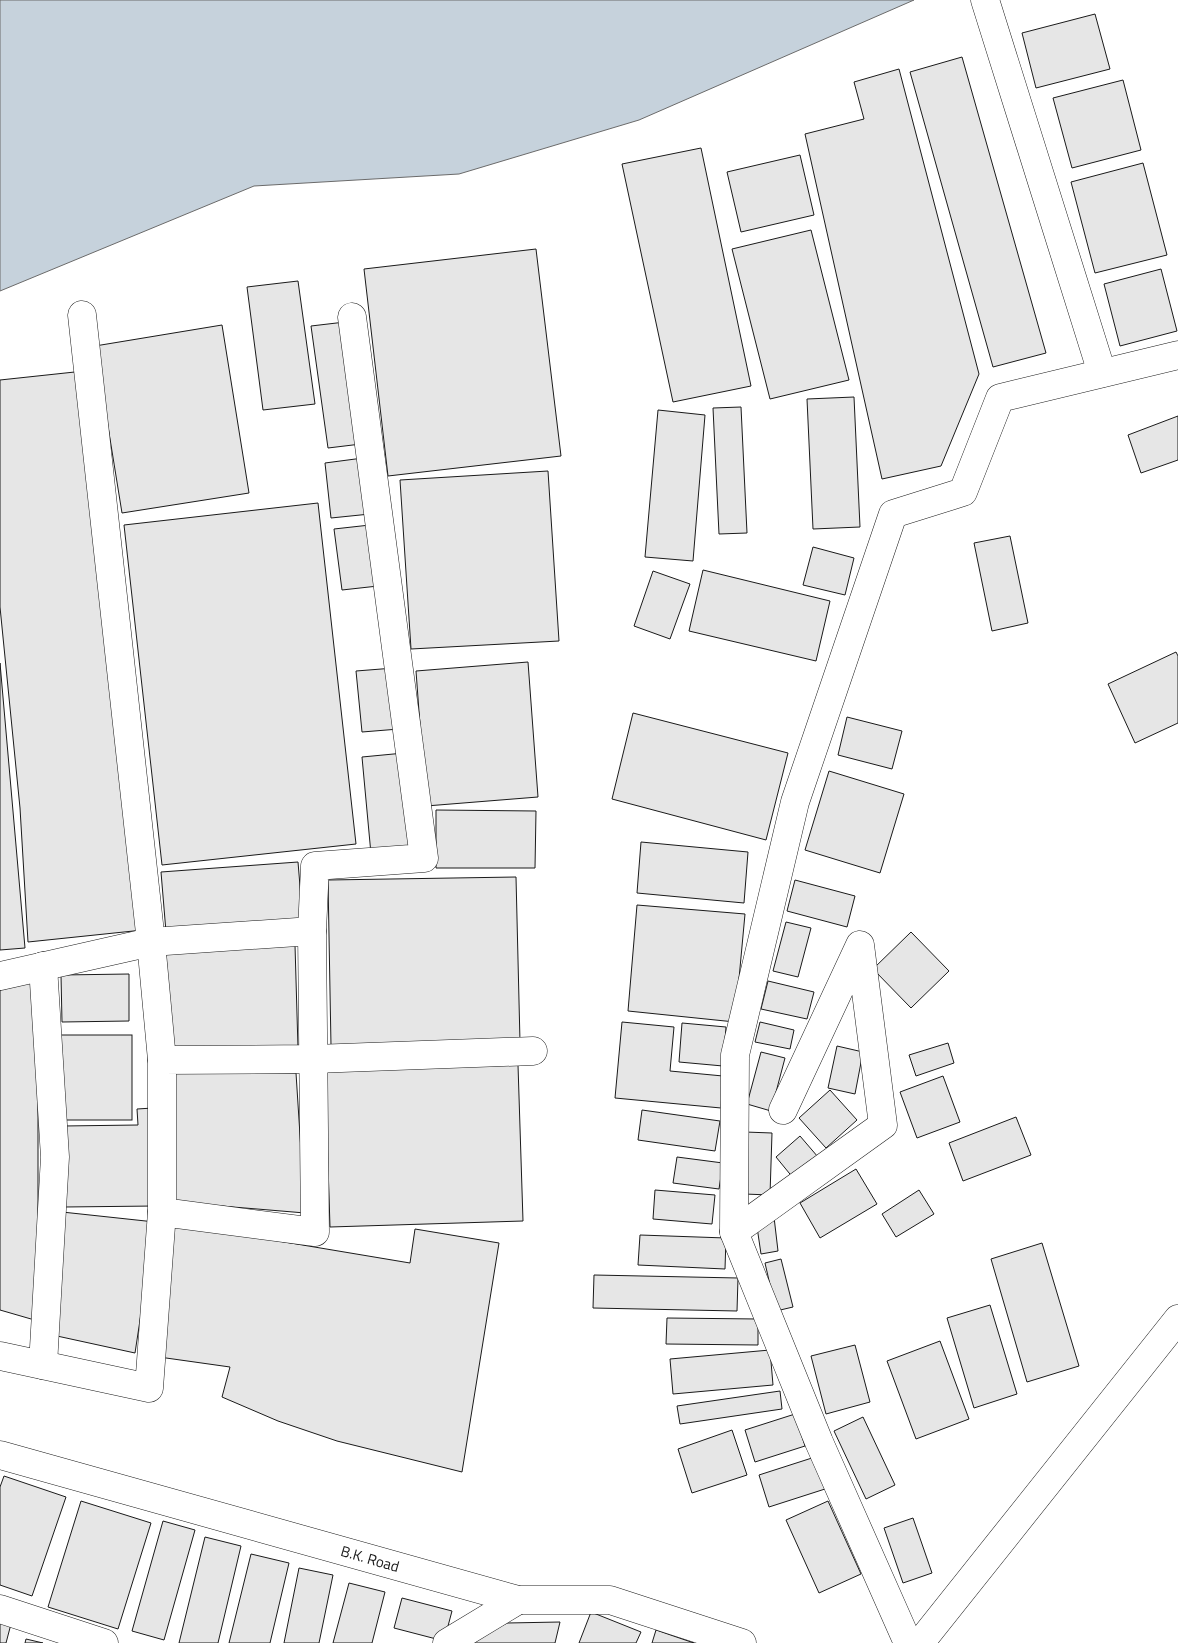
<svg xmlns="http://www.w3.org/2000/svg" width="1178" height="1643" viewBox="0 0 1178 1643" font-family="'Titillium Web',sans-serif">
	<rect width="100%" height="100%" fill="#fff"/>
	<path fill="#c6d2dc" stroke="#6a6a6a" d="M 0,0 L 914,0 L 639,120 L 459,174 L 254,186 L 0,291 Z"/>
	<g fill="#e6e6e6" stroke="#1a1a1a">
		<path d="M 1095,14 L 1110,69 L 1036,88 L 1022,33 Z"/>
		<path d="M 962,57 L 1046,353 L 993,367 L 910,72 Z"/>
		<path d="M 899,69 L 979,374 L 941,466 L 882,479 L 805,134 L 864,119 L 854,82 Z"/>
		<path d="M 1123,80 L 1141,150 L 1072,168 L 1053,98 Z"/>
		<path d="M 701,148 L 751,386 L 673,402 L 622,164 Z"/>
		<path d="M 800,155 L 814,215 L 741,232 L 727,172 Z"/>
		<path d="M 1143,163 L 1167,255 L 1095,273 L 1071,182 Z"/>
		<path d="M 811,230 L 849,380 L 770,399 L 732,249 Z"/>
		<path d="M 536,249 L 561,456 L 388,476 L 364,269 Z"/>
		<path d="M 1161,269 L 1177,331 L 1120,346 L 1104,284 Z"/>
		<path d="M 298,281 L 315,404 L 263,410 L 247,287 Z"/>
		<path d="M 345,322 L 361,444 L 328,448 L 311,326 Z"/>
		<path d="M 222,325 L 249,493 L 122,513 L 95,346 Z"/>
		<path d="M 84,371 L 143,930 L 28,942 L 20,808 L 0,607 L 0,380 Z"/>
		<path d="M 854,397 L 860,527 L 813,529 L 807,399 Z"/>
		<path d="M 741,407 L 747,533 L 719,534 L 713,408 Z"/>
		<path d="M 658,410 L 705,415 L 693,561 L 645,557 Z"/>
		<path d="M 1178,416 L 1178,460 L 1141,473 L 1128,435 Z"/>
		<path d="M 363,458 L 370,514 L 331,518 L 325,463 Z"/>
		<path d="M 548,471 L 559,641 L 411,649 L 400,480 Z"/>
		<path d="M 318,503 L 356,844 L 162,865 L 124,525 Z"/>
		<path d="M 370,525 L 378,586 L 342,590 L 334,529 Z"/>
		<path d="M 1010,536 L 1028,623 L 992,631 L 974,543 Z"/>
		<path d="M 813,547 L 854,558 L 845,595 L 803,585 Z"/>
		<path d="M 703,570 L 830,601 L 816,661 L 689,631 Z"/>
		<path d="M 653,571 L 690,584 L 670,639 L 634,626 Z"/>
		<path d="M 1176,652 L 1178,656 L 1178,723 L 1135,743 L 1108,684 Z"/>
		<path d="M 528,662 L 538,797 L 426,806 L 416,671 Z"/>
		<path d="M 0,663 L 25,948 L 0,950 Z"/>
		<path d="M 394,668 L 399,729 L 362,732 L 356,671 Z"/>
		<path d="M 633,713 L 788,753 L 766,840 L 612,799 Z"/>
		<path d="M 847,717 L 902,731 L 892,769 L 838,755 Z"/>
		<path d="M 404,753 L 413,850 L 371,854 L 362,757 Z"/>
		<path d="M 829,771 L 904,794 L 880,873 L 805,850 Z"/>
		<path d="M 436,810 L 536,811 L 535,868 L 436,868 Z"/>
		<path d="M 641,842 L 748,852 L 744,903 L 637,893 Z"/>
		<path d="M 298,862 L 303,922 L 166,932 L 161,872 Z"/>
		<path d="M 516,877 L 520,1042 L 331,1046 L 328,880 Z"/>
		<path d="M 795,880 L 855,896 L 847,927 L 787,911 Z"/>
		<path d="M 637,905 L 745,914 L 735,1022 L 628,1011 Z"/>
		<path d="M 786,922 L 811,928 L 798,977 L 773,971 Z"/>
		<path d="M 911,932 L 949,971 L 911,1008 L 873,969 Z"/>
		<path d="M 295,945 L 298,1048 L 170,1052 L 166,949 Z"/>
		<path d="M 129,974 L 129,1021 L 62,1022 L 61,975 Z"/>
		<path d="M 38,981 L 38,1321 L 0,1310 L 0,990 Z"/>
		<path d="M 768,981 L 814,992 L 807,1019 L 761,1009 Z"/>
		<path d="M 622,1022 L 674,1027 L 670,1071 L 723,1076 L 721,1108 L 615,1098 Z"/>
		<path d="M 760,1022 L 794,1030 L 790,1049 L 755,1042 Z"/>
		<path d="M 682,1023 L 726,1027 L 723,1066 L 679,1062 Z"/>
		<rect x="60" y="1035" width="72" height="85"/>
		<path d="M 948,1043 L 954,1063 L 916,1076 L 909,1055 Z"/>
		<path d="M 837,1046 L 863,1052 L 855,1094 L 828,1088 Z"/>
		<path d="M 761,1052 L 785,1058 L 771,1111 L 747,1104 Z"/>
		<path d="M 518,1065 L 523,1221 L 330,1227 L 325,1071 Z"/>
		<path d="M 175,1072 L 296,1073 L 305,1213 L 173,1202 Z"/>
		<path d="M 943,1076 L 960,1122 L 917,1138 L 900,1092 Z"/>
		<path d="M 830,1090 L 857,1120 L 826,1148 L 799,1118 Z"/>
		<path d="M 153,1108 L 155,1206 L 64,1207 L 63,1126 L 138,1125 L 137,1109 Z"/>
		<path d="M 642,1110 L 720,1121 L 715,1151 L 638,1140 Z"/>
		<path d="M 1016,1117 L 1031,1155 L 963,1181 L 949,1143 Z"/>
		<path d="M 745,1132 L 772,1133 L 770,1195 L 744,1194 Z"/>
		<path d="M 800,1136 L 818,1157 L 794,1179 L 776,1157 Z"/>
		<path d="M 677,1157 L 723,1163 L 719,1189 L 673,1183 Z"/>
		<path d="M 856,1169 L 877,1204 L 820,1238 L 800,1203 Z"/>
		<path d="M 655,1190 L 715,1195 L 712,1224 L 653,1219 Z"/>
		<path d="M 919,1190 L 934,1214 L 896,1237 L 882,1214 Z"/>
		<path d="M 62,1212 L 155,1222 L 135,1353 L 57,1336 Z"/>
		<path d="M 774,1217 L 778,1251 L 761,1254 L 756,1220 Z"/>
		<path d="M 171,1223 L 410,1263 L 415,1229 L 499,1243 L 462,1472 L 337,1441 L 278,1421 L 222,1397 L 230,1367 L 159,1357 Z"/>
		<path d="M 640,1235 L 726,1238 L 725,1269 L 638,1265 Z"/>
		<path d="M 1042,1243 L 1079,1366 L 1027,1382 L 991,1259 Z"/>
		<path d="M 781,1259 L 793,1307 L 776,1311 L 765,1263 Z"/>
		<path d="M 594,1275 L 738,1278 L 737,1311 L 593,1308 Z"/>
		<path d="M 990,1305 L 1017,1394 L 974,1408 L 947,1318 Z"/>
		<path d="M 667,1318 L 758,1319 L 758,1345 L 666,1344 Z"/>
		<path d="M 940,1341 L 969,1419 L 916,1439 L 887,1361 Z"/>
		<path d="M 855,1345 L 870,1402 L 826,1414 L 811,1356 Z"/>
		<path d="M 770,1350 L 773,1385 L 673,1394 L 670,1359 Z"/>
		<path d="M 780,1391 L 782,1409 L 680,1424 L 677,1406 Z"/>
		<path d="M 795,1414 L 805,1446 L 755,1462 L 745,1430 Z"/>
		<path d="M 863,1417 L 895,1485 L 866,1499 L 834,1431 Z"/>
		<path d="M 732,1430 L 747,1475 L 692,1493 L 678,1449 Z"/>
		<path d="M 815,1457 L 825,1489 L 769,1507 L 759,1475 Z"/>
		<path d="M 4,1476 L 66,1497 L 32,1596 L 0,1585 L 0,1487 Z"/>
		<path d="M 81,1501 L 151,1523 L 118,1629 L 48,1607 Z"/>
		<path d="M 828,1501 L 861,1574 L 819,1593 L 786,1520 Z"/>
		<path d="M 913,1518 L 932,1573 L 903,1583 L 884,1528 Z"/>
		<path d="M 163,1521 L 195,1530 L 164,1640 L 132,1631 Z"/>
		<path d="M 205,1537 L 241,1546 L 218,1643 L 179,1643 Z"/>
		<path d="M 251,1554 L 289,1563 L 270,1643 L 229,1643 Z"/>
		<path d="M 299,1568 L 333,1575 L 319,1643 L 284,1643 Z"/>
		<path d="M 349,1583 L 385,1592 L 372,1643 L 333,1643 Z"/>
		<path d="M 402,1598 L 452,1611 L 444,1641 L 394,1628 Z"/>
		<path d="M 591,1612 L 641,1632 L 636,1643 L 579,1643 Z"/>
		<path d="M 0,1621 L 11,1624 L 6,1643 L 0,1643 Z"/>
		<path d="M 560,1622 L 555,1643 L 466,1643 L 507,1623 Z"/>
		<path d="M 656,1630 L 694,1643 L 652,1643 Z"/>
		<path d="M 26,1639 L 43,1643 L 25,1643 Z"/>
	</g>
	<g fill="none" stroke-linecap="round" stroke-linejoin="round">
		<g stroke="#1a1a1a" stroke-width="29">
			<g id="minor">
				<path d="M 985,0 L 1102,373"/>
				<path d="M 82,315 L 151,942 L 162,1060"/>
				<path d="M 312,931 L 315,866 L 424,858 L 352,317"/>
				<path d="M 0,976 L 151,942 L 312,931 L 315,1232 L 162,1212 L 149,1388 L 0,1356"/>
				<path d="M 162,1212 L 162,1060 L 314,1059 L 533,1051"/>
				<path d="M 734,1232 L 883,1125 L 860,945 L 783,1110"/>
				<path d="M 43,1365 L 55,1157 L 43,966"/>
				<path d="M 0,1455 L 518,1600 L 610,1600 L 742,1643"/>
				<path d="M 0,1609 L 104,1643"/>
				<path d="M 447,1643 L 518,1600"/>
				<path d="M 908,1643 L 819,1442 L 734,1232 L 735,1055 L 795,802 L 893,514 L 963,492 L 1000,398 L 1178,355"/>
				<path d="M 920,1643 L 1178,1319"/>
			</g>
		</g>
		<use href="#minor" stroke="#fff" stroke-width="28"/>
	</g>
	<g text-anchor="middle" stroke-width="4" stroke-linejoin="round" paint-order="stroke">
		<g font-size="15" fill="#1a1a1a" stroke="#fff">
			<text transform="translate(370 1559) rotate(16)" y="5">B.K. Road</text>
		</g>
	</g>
</svg>
